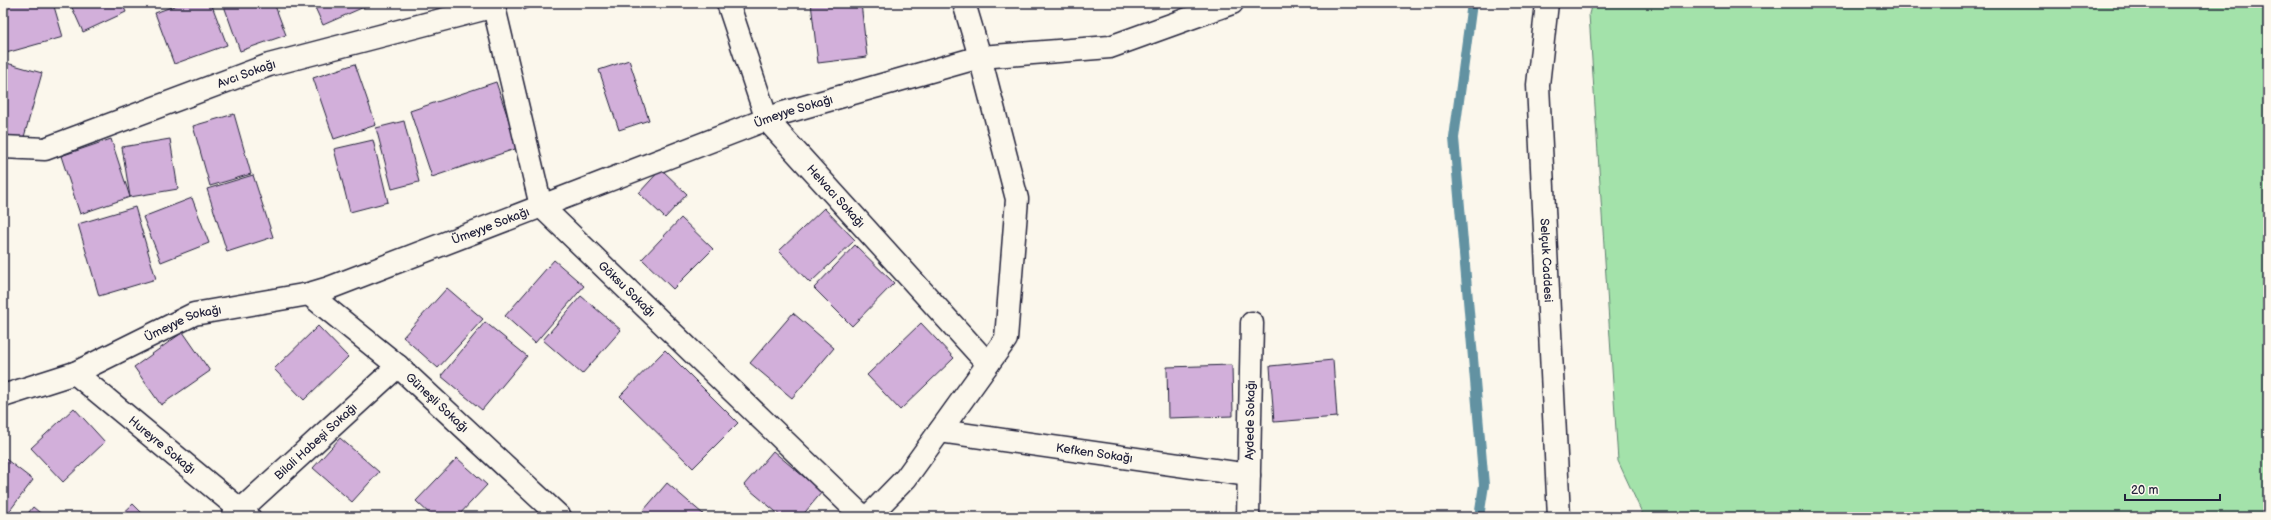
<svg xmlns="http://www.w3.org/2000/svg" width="2271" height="520" viewBox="0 0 2271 520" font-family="'Balsamiq Sans',sans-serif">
	<rect width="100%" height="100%" fill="#fbf7ec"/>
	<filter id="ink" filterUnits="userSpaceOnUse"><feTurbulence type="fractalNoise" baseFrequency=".025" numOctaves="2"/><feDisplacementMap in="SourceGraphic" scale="8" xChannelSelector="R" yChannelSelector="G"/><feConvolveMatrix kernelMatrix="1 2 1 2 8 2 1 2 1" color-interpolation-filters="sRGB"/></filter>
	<g filter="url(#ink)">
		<path fill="#a3e2aa" stroke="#628272" d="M 1592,3 L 2268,3 L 2268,517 L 1644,517 L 1618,461 L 1589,14 Z"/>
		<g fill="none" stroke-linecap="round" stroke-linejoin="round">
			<path stroke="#6292a2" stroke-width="10" d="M 1472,3 L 1454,138 L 1484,485 L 1479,517"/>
		</g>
		<g fill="#d2afda" stroke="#22223b">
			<path d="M 12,3 L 53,3 L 63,37 L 6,53 L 3,42 L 3,5 Z"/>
			<path d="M 70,3 L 122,3 L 126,12 L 83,32 Z"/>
			<path d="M 182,3 L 211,3 L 227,45 L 174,64 L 155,13 Z"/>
			<path d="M 223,3 L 274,3 L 286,35 L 240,51 Z"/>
			<path d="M 313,3 L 373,3 L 323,25 Z"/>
			<path d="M 521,3 L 540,3 L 524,10 Z"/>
			<path d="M 811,3 L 861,3 L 867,57 L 818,63 Z"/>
			<path d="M 629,60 L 649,120 L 619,130 L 599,70 Z"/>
			<path d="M 3,62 L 42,73 L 22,144 L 3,139 Z"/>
			<path d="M 355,64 L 376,125 L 334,139 L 313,78 Z"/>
			<path d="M 496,82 L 518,148 L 432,177 L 410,111 Z"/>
			<path d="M 234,114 L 251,174 L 210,186 L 193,126 Z"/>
			<path d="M 404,121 L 419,182 L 392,189 L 376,128 Z"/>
			<path d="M 111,139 L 130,197 L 80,214 L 61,156 Z"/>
			<path d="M 170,139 L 178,189 L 130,197 L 122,147 Z"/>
			<path d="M 373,140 L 388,202 L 350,212 L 334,149 Z"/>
			<path d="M 661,169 L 687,194 L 665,218 L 639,193 Z"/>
			<path d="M 253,175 L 273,237 L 227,252 L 207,189 Z"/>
			<path d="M 192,198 L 209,243 L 161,262 L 143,217 Z"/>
			<path d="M 135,207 L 156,279 L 99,296 L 78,224 Z"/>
			<path d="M 824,208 L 855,240 L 810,283 L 779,251 Z"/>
			<path d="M 681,218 L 713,249 L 673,289 L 642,259 Z"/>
			<path d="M 855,245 L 894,283 L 852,326 L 814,288 Z"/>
			<path d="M 554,260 L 584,286 L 535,343 L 505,316 Z"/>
			<path d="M 447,288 L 483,319 L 438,368 L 403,337 Z"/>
			<path d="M 581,296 L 621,330 L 582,374 L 543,340 Z"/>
			<path d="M 793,313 L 834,348 L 792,398 L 750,363 Z"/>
			<path d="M 485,322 L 527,356 L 482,410 L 441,376 Z"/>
			<path d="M 921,323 L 954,358 L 900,410 L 867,375 Z"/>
			<path d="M 318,326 L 348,357 L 304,400 L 274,369 Z"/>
			<path d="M 183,332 L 210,371 L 161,405 L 134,367 Z"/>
			<path d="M 665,350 L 738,423 L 693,468 L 620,396 Z"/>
			<path d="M 1333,360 L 1337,417 L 1274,422 L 1270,366 Z"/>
			<path d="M 1232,365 L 1233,416 L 1168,418 L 1167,367 Z"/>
			<path d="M 74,408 L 105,442 L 63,482 L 31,448 Z"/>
			<path d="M 340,438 L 379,472 L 352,502 L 313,468 Z"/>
			<path d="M 773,451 L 822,492 L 801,517 L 782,517 L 744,485 Z"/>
			<path d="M 3,457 L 33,480 L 5,517 L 3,517 Z"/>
			<path d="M 457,458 L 487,485 L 457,517 L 433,517 L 416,501 Z"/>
			<path d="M 667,483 L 703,514 L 701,517 L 638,517 Z"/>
			<path d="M 133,504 L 146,517 L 119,517 Z"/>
			<path d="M 33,507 L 45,517 L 25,517 Z"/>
		</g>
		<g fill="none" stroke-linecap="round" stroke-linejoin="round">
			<g stroke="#22223b" stroke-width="25">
				<g id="minor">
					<path id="s1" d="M 493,3 L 541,206 L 863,517"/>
					<path id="s2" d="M 728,3 L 767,120 L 988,364"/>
					<path id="s3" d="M 1547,3 L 1538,85 L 1559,517"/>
					<path id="s4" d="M 3,147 L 45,149 L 269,65 L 495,6"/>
					<path id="s5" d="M 309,294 L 398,366 L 560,517"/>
					<path id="s6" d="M 75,373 L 249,517"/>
					<path id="s7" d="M 3,396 L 75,373 L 194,314 L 309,294 L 329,288 L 783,113 L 980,57 L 1110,47 L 1232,3"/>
					<path id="s8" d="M 940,431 L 1249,475"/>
					<path id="s9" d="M 233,517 L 398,366"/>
					<path d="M 868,517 L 906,478 L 1006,339 L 1017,199 L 980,57 L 964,3"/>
					<path id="s10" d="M 1248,517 L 1252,323"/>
				</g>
			</g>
			<use href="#minor" stroke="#fbf7ec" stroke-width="22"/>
		</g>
	</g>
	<g text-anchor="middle" stroke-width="3" stroke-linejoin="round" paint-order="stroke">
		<g font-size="12" fill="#22223b" stroke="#fbf7ec">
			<text dy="4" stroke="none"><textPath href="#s4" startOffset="257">Avcı Sokağı</textPath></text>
			<text dy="4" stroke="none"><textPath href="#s7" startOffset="843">Ümeyye Sokağı</textPath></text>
			<text dy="4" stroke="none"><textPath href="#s2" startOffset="226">Helvacı Sokağı</textPath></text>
			<text dy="4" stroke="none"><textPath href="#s7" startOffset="519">Ümeyye Sokağı</textPath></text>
			<text dy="4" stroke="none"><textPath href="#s3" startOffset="258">Selçuk Caddesi</textPath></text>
			<text dy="4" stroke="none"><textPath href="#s1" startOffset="328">Göksu Sokağı</textPath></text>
			<text dy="4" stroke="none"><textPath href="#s7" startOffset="195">Ümeyye Sokağı</textPath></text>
			<text dy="4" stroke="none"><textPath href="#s5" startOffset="168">Güneşli Sokağı</textPath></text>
			<text dy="4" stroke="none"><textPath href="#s10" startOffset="97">Aydede Sokağı</textPath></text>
			<text dy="4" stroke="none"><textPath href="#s9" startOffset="112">Bilali Habeşi Sokağı</textPath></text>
			<text dy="4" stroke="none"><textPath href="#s6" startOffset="113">Hureyre Sokağı</textPath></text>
			<text dy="4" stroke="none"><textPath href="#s8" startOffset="156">Kefken Sokağı</textPath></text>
		</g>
	</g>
	<rect width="2271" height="520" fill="none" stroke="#fbf7ec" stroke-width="16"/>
	<rect x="8" y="8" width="2255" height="504" fill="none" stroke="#22223b" stroke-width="1.5" filter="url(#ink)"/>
	<path d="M2125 494v6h95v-6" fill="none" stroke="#22223b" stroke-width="2"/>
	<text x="2131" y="494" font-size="12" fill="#22223b" stroke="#fbf7ec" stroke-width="3" paint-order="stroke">20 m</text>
</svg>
